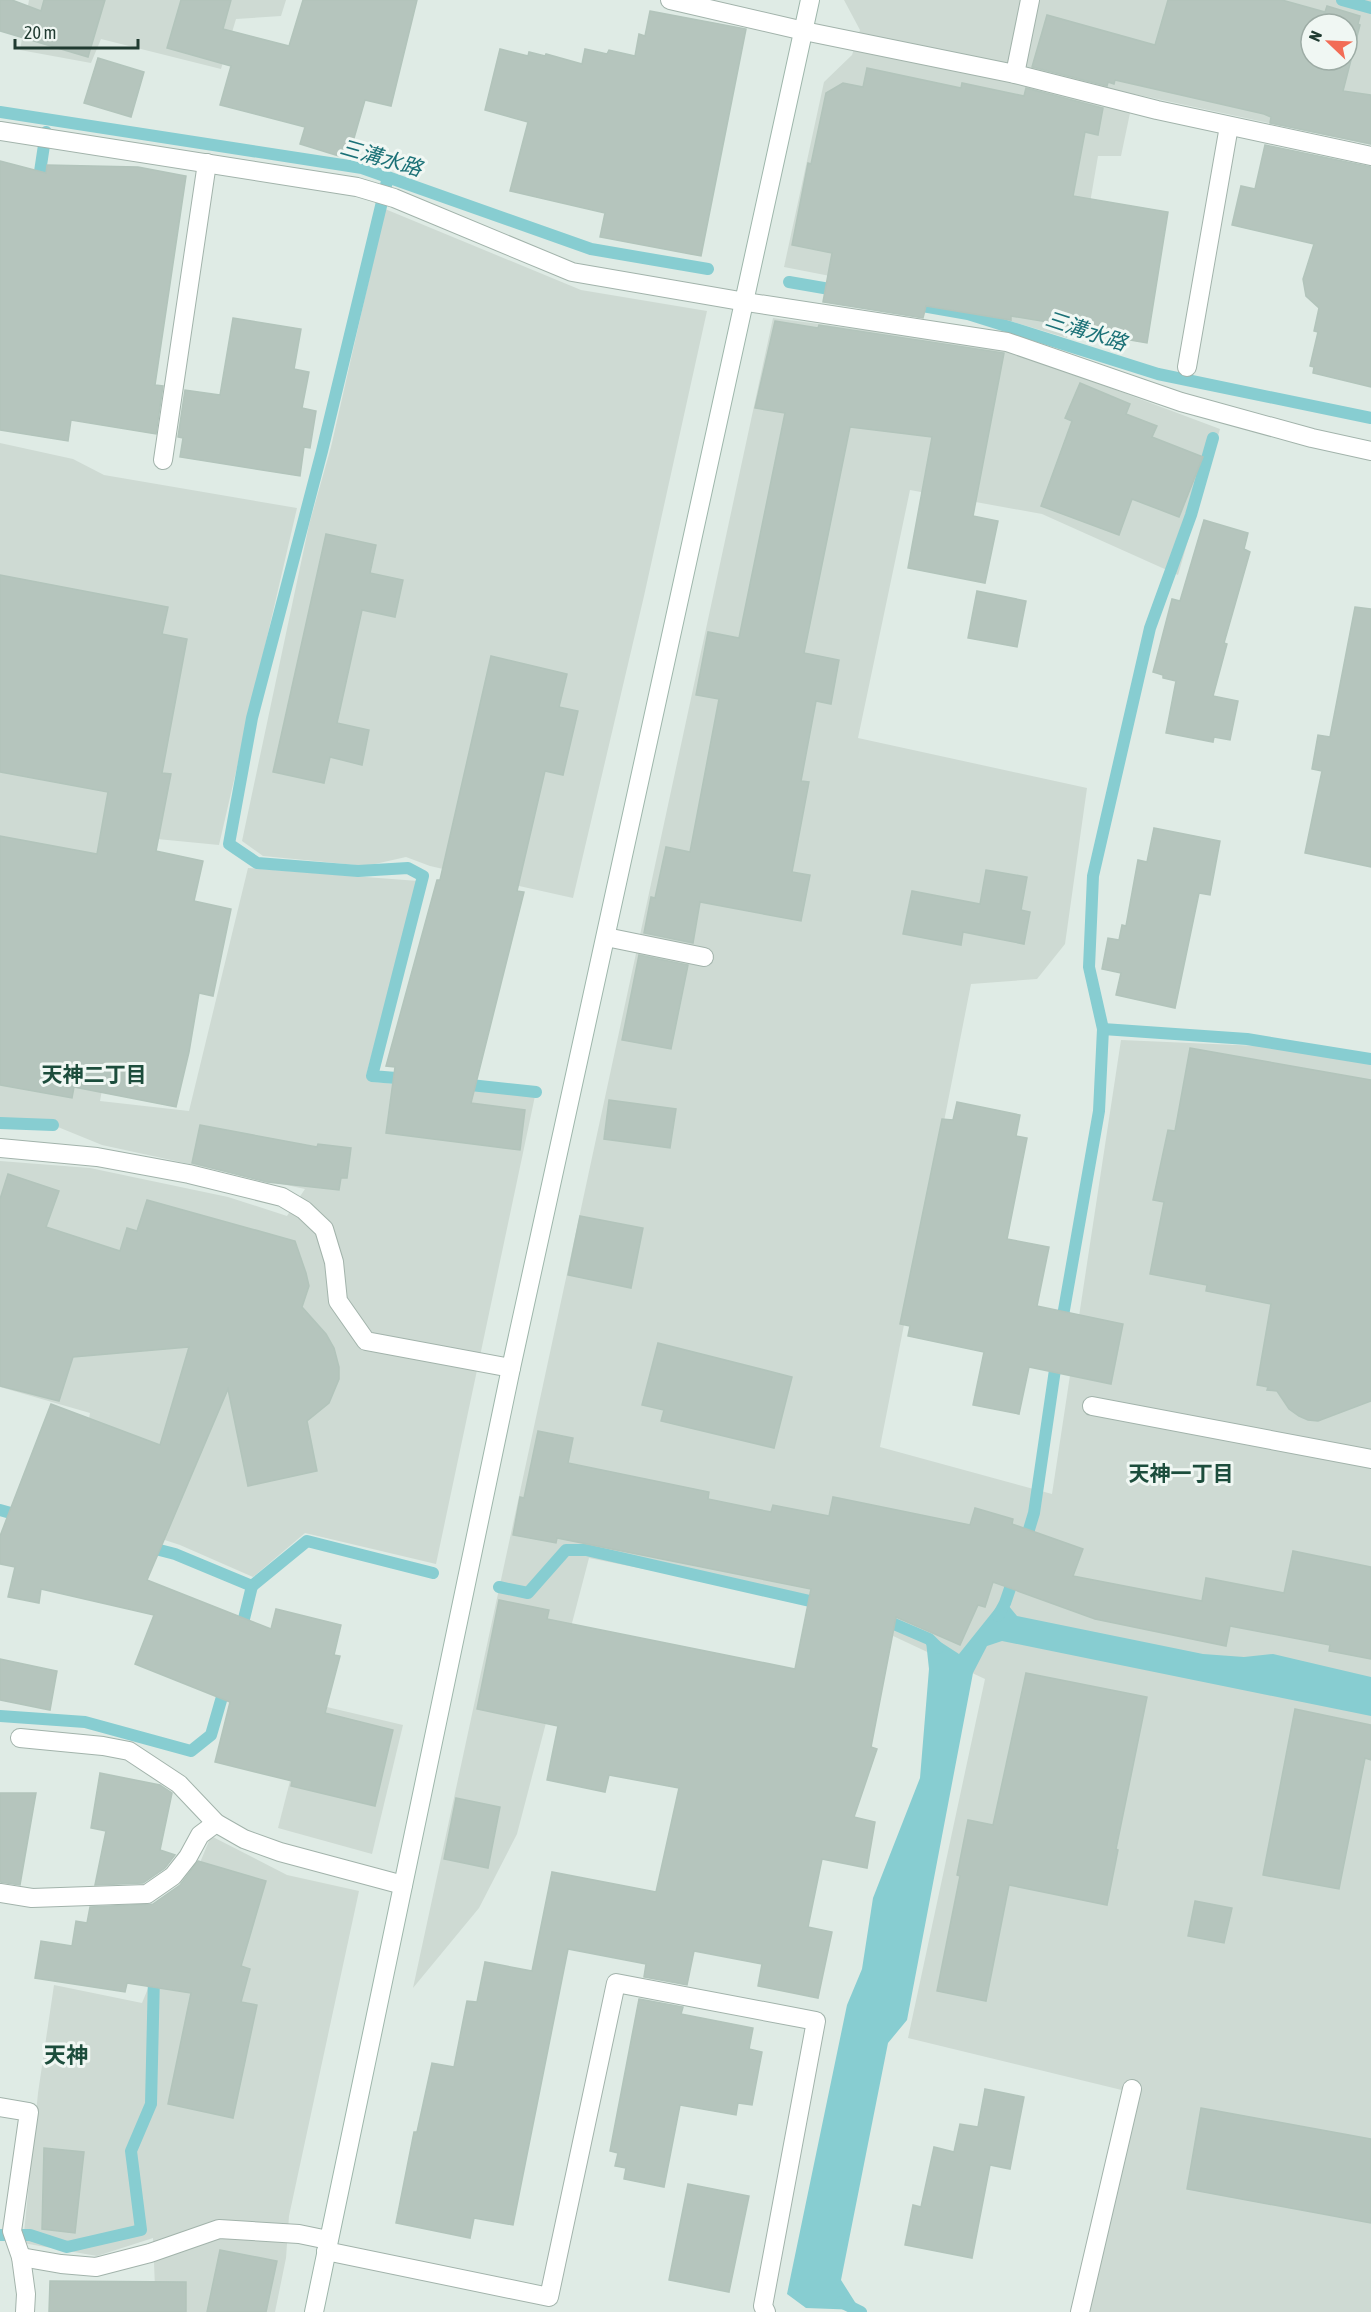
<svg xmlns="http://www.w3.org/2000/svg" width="1371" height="2312" viewBox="0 0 1371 2312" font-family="'Asap Condensed','Noto Sans JP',sans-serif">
	<rect width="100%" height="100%" fill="#dfebe5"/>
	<g fill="#cedad3" fill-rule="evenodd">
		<path d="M 29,0 L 286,0 L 281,16 L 236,19 L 221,69 L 101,39 L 91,63 L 20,50 Z"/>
		<path d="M 844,0 L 1371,0 L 1371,145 L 1134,94 L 1121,156 L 1098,156 L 1067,338 L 912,292 L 784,267 L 824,82 L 852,55 L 860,30 ZM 1311,24 L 1347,24 L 1347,60 L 1311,60 Z"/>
		<path d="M 385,209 L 581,290 L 707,311 L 644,596 L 573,898 L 430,866 L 406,857 L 366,866 L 263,856 L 242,841 L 309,525 L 331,447 Z"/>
		<path d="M 773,318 L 1004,348 L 1220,429 L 1178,575 L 1042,514 L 910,490 L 858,738 L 1087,788 L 1065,944 L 1037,979 L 971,984 L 880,1447 L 1052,1494 L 1121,1040 L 1259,1046 L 1371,1063 L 1371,2312 L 1081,2312 L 1134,2093 L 908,2038 L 985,1679 L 829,1606 L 589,1558 L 517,1834 L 479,1908 L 413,1988 Z"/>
		<path d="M 0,443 L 73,459 L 104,475 L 297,508 L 219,845 L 147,838 L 100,1101 L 189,1111 L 248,868 L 418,881 L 366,1076 L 373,1082 L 535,1096 L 436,1564 L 305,1533 L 253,1577 L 180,1545 L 73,1510 L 90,1413 L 0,1387 L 0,1161 L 90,1168 L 228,1197 L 287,1216 L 305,1189 L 102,1145 L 53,1125 L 0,1122 Z"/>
		<path d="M 310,1703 L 403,1725 L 372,1854 L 278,1828 Z"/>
		<path d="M 211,1836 L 287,1875 L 359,1891 L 289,2216 L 286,2258 L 275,2312 L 156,2312 L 153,2238 L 97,2256 L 23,2243 L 38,2093 L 54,1985 L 142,2003 Z"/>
	</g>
	<path fill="#87cdd1" d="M 1003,1599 L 1017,1616 L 1203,1654 L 1244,1657 L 1273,1654 L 1371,1677 L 1371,1716 L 1002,1641 L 987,1646 L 973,1673 L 907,2020 L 888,2043 L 841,2280 L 860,2310 L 806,2308 L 787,2294 L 847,2005 L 862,1969 L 873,1898 L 920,1778 L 929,1669 L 925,1632 L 959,1654 Z"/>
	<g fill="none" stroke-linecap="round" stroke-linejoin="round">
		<g stroke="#87cdd1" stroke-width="12">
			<path d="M 1342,0 L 1371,8"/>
			<path d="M 0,112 L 362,168 L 591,249 L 708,269"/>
			<path d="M 388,177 L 322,451 L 252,718 L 229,844 L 257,863 L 358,871 L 408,868 L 423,876 L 372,1076 L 408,1079"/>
			<path d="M 38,185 L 46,132"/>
			<path d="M 789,282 L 841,291"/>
			<path d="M 911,304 L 968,314 L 1158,374 L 1371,418"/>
			<path d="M 1103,1029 L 1247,1039 L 1371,1059"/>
			<path d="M 461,1084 L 536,1092"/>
			<path d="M 0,1123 L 53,1125"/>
			<path d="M 1061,1327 L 1099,1111 L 1103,1029 L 1089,967 L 1093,876 L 1150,628 L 1191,515 L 1213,438"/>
			<path d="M 0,1510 L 25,1517"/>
			<path d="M 144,1546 L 175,1554 L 252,1586 L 307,1541 L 433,1573"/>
			<path d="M 1024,1546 L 1034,1513 L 1057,1356"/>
			<path d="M 499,1587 L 528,1593 L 566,1550 L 586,1550 L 823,1604"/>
			<path d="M 998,1616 L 1005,1603 L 1015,1574"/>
			<path d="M 880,1618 L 929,1639 L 938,1648"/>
			<path d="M 240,1635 L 252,1586"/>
			<path d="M 0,1716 L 85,1722 L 191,1751 L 211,1735 L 226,1683"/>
			<path d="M 0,2235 L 30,2235 L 67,2247 L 141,2230 L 131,2151 L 151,2104 L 154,1976"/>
			<path d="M 841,2302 L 861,2312"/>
		</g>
	</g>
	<g fill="#b5c5bd" stroke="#b2c4bb" stroke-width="1.5" fill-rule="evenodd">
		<path d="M 0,0 L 12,0 L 41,11 L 44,0 L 105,0 L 88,57 L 0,31 Z"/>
		<path d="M 181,0 L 231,0 L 223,29 L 289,46 L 303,0 L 417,0 L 391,106 L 365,100 L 350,152 L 341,150 L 339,156 L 300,144 L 305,127 L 220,105 L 231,66 L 167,48 Z"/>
		<path d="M 1168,0 L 1282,0 L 1325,12 L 1327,6 L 1360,16 L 1358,24 L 1360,25 L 1343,91 L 1371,95 L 1371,144 L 1270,123 L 1271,117 L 1264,114 L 1115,80 L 1114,84 L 1108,82 L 1107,86 L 1032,67 L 1047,15 L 1155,45 ZM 1311,24 L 1347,24 L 1347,60 L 1311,60 Z"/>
		<path d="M 650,11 L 746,29 L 701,256 L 600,237 L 605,213 L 510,191 L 528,122 L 485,110 L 500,49 L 528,56 L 529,52 L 545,56 L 546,54 L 582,64 L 585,49 L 607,54 L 609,50 L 635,56 L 639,34 L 645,36 Z"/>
		<path d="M 98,58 L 144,72 L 131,117 L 84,103 Z"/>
		<path d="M 867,68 L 961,88 L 962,83 L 1024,96 L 1026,88 L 1103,108 L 1098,135 L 1085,132 L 1073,196 L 1168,212 L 1147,343 L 1071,330 L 1072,326 L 1011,316 L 1011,320 L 926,306 L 923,318 L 823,302 L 832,253 L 792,245 L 808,163 L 811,164 L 826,93 L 843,83 L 863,87 Z"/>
		<path d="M 1265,145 L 1371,167 L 1371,387 L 1313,373 L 1314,367 L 1310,366 L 1318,332 L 1314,331 L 1319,308 L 1306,296 L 1303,279 L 1314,244 L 1232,225 L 1241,186 L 1255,189 Z"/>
		<path d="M 0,161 L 46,173 L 47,165 L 138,167 L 186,176 L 155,385 L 163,386 L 156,434 L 71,420 L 68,441 L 0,430 Z"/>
		<path d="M 233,318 L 301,329 L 294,369 L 309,372 L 302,408 L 316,411 L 310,448 L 304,447 L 300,476 L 180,457 L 183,438 L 178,437 L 185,390 L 220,395 Z"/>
		<path d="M 775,321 L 818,328 L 819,325 L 1004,353 L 973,516 L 998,521 L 985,583 L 908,568 L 932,437 L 850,427 L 804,653 L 839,660 L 831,704 L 816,701 L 801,781 L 809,782 L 792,872 L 810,875 L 801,921 L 700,902 L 693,943 L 644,933 L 651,897 L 655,898 L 666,847 L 690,852 L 719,699 L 696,695 L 708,632 L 739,638 L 785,413 L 755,408 Z"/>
		<path d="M 1080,383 L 1130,404 L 1126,414 L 1157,426 L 1152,437 L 1203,457 L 1179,517 L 1132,499 L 1119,535 L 1041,506 L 1072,421 L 1065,418 Z"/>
		<path d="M 1204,520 L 1248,533 L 1244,549 L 1250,552 L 1224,643 L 1227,644 L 1213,696 L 1238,701 L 1230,740 L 1214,737 L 1213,742 L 1166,733 L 1176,681 L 1163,678 L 1163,675 L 1153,672 L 1172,599 L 1180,601 Z"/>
		<path d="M 326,534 L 376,545 L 370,573 L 403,580 L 395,617 L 362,610 L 337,723 L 369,730 L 362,765 L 330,757 L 324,783 L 273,772 Z"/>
		<path d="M 0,575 L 168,607 L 162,634 L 187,639 L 162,773 L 171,774 L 156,851 L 203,861 L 194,901 L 231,909 L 213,996 L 199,993 L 189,1052 L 176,1107 L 74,1087 L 72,1098 L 0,1085 L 0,836 L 97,854 L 108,792 L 0,772 Z"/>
		<path d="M 977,591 L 1026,601 L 1017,647 L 968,638 Z"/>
		<path d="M 1355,607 L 1371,609 L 1371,867 L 1305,853 L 1322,771 L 1312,769 L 1318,735 L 1330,737 Z"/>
		<path d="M 491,656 L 567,674 L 559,707 L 578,711 L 563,775 L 545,771 L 517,891 L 524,892 L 471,1103 L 525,1110 L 520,1150 L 386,1133 L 395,1067 L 386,1066 L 437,880 L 440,880 Z"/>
		<path d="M 1154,828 L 1220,841 L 1210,895 L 1199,893 L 1175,1008 L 1116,995 L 1121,973 L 1102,969 L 1108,938 L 1119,940 L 1122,925 L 1126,926 L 1138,860 L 1147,862 Z"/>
		<path d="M 986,870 L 1027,877 L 1021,910 L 1030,912 L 1024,944 L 963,932 L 961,945 L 903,934 L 912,891 L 980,904 Z"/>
		<path d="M 639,955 L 688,965 L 671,1049 L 622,1040 Z"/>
		<path d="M 1190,1048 L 1371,1080 L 1371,1401 L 1318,1421 L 1308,1420 L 1299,1416 L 1289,1409 L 1277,1391 L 1267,1390 L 1268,1387 L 1257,1385 L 1271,1304 L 1206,1291 L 1207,1285 L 1150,1274 L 1164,1202 L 1153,1200 L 1168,1130 L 1175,1131 Z"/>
		<path d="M 609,1100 L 676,1109 L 670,1148 L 604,1139 Z"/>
		<path d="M 957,1102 L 1020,1115 L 1016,1136 L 1027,1138 L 1007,1239 L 1049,1247 L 1037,1306 L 1123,1324 L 1111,1384 L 1029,1367 L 1019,1414 L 973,1405 L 984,1352 L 908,1336 L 910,1326 L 900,1324 L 942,1119 L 953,1120 Z"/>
		<path d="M 200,1125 L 317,1147 L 318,1144 L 351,1148 L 347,1178 L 341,1178 L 339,1190 L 267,1182 L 192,1163 Z"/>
		<path d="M 8,1174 L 59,1191 L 46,1227 L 120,1251 L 127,1228 L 137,1231 L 147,1200 L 295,1241 L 306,1273 L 309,1286 L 302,1307 L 326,1334 L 334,1348 L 339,1367 L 339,1379 L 329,1403 L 307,1421 L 317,1471 L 248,1486 L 228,1389 L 147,1580 L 271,1629 L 276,1609 L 341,1625 L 334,1655 L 340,1656 L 325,1713 L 393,1730 L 375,1806 L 291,1786 L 292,1781 L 215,1762 L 230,1702 L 135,1664 L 154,1615 L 41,1589 L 39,1603 L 8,1597 L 15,1567 L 0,1564 L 0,1536 L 51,1404 L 160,1445 L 189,1347 L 73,1357 L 59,1401 L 0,1386 L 0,1199 Z"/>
		<path d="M 580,1216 L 643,1228 L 631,1288 L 568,1275 Z"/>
		<path d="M 658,1343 L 792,1377 L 774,1448 L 661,1421 L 664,1410 L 642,1405 Z"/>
		<path d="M 538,1431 L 573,1438 L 568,1463 L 709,1492 L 708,1499 L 771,1512 L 773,1505 L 829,1516 L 833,1497 L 970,1525 L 975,1508 L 1013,1519 L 1012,1524 L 1083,1549 L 1073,1576 L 1202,1601 L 1206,1578 L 1284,1593 L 1293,1551 L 1371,1567 L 1371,1659 L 1329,1651 L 1330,1645 L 1230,1626 L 1226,1646 L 1095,1619 L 993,1582 L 985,1607 L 978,1605 L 960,1645 L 896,1617 L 871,1747 L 877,1749 L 854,1817 L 875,1822 L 867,1868 L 822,1859 L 808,1927 L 832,1932 L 818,1998 L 758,1986 L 762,1964 L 694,1951 L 687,1985 L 644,1977 L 646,1964 L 568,1949 L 513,2225 L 474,2218 L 470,2238 L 396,2223 L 414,2132 L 417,2132 L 432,2063 L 454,2067 L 467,2001 L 477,2002 L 485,1962 L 532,1971 L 552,1872 L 656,1892 L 679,1788 L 609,1775 L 605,1792 L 547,1780 L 558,1726 L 477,1709 L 499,1600 L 549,1610 L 547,1619 L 795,1669 L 811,1589 L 557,1538 L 556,1543 L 513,1535 L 520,1497 L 524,1498 Z"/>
		<path d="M 0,1659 L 57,1671 L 50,1710 L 0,1700 Z"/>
		<path d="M 1026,1673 L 1147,1697 L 1116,1849 L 1118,1850 L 1107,1905 L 1009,1885 L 986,2001 L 937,1991 L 960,1876 L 957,1875 L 968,1820 L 993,1825 Z"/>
		<path d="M 1295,1709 L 1371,1725 L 1371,1760 L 1365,1758 L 1339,1889 L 1263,1875 Z"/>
		<path d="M 100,1773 L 160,1785 L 172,1793 L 160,1850 L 175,1855 L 165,1868 L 143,1883 L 95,1885 L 106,1831 L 91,1828 Z"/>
		<path d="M 0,1793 L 36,1793 L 20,1885 L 0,1882 Z"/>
		<path d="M 456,1798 L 500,1807 L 488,1868 L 444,1859 Z"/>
		<path d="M 198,1861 L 266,1881 L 241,1966 L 250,1969 L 241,2002 L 257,2005 L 233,2118 L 168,2104 L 191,1993 L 127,1983 L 125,1992 L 35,1978 L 41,1941 L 72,1946 L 76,1921 L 87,1923 L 90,1907 L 153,1904 L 180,1885 Z"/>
		<path d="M 1195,1901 L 1232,1908 L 1224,1943 L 1188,1936 Z"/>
		<path d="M 639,1999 L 683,2007 L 681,2014 L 753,2028 L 749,2049 L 762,2052 L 752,2105 L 738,2103 L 736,2115 L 680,2105 L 664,2187 L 624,2179 L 626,2168 L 615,2166 L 618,2153 L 610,2151 Z"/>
		<path d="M 985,2089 L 1024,2097 L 1010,2169 L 990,2165 L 972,2258 L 905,2245 L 913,2205 L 921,2207 L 934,2147 L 954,2152 L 960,2124 L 978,2127 Z"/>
		<path d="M 1201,2108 L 1371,2139 L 1371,2223 L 1187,2189 Z"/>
		<path d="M 44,2148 L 84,2152 L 75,2233 L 42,2229 Z"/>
		<path d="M 688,2184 L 749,2196 L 729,2292 L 669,2280 Z"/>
		<path d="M 220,2250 L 277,2261 L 266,2312 L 207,2312 Z"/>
		<path d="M 50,2281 L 186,2282 L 186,2312 L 49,2312 Z"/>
	</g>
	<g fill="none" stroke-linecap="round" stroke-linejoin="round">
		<g stroke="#a2b3ab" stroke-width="20">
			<g id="street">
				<path d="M 670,0 L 804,31 L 1015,74 L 1157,110 L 1371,156"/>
				<path d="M 1015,74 L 1030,0"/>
				<path d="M 0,131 L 357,187 L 394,198 L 572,272 L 746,302 L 1007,342 L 1181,402 L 1312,438 L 1371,451"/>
				<path d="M 1187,367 L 1229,126"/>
				<path d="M 163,460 L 207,163"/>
				<path d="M 606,937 L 704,957"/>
				<path d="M 0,1148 L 97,1157 L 189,1174 L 282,1197 L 304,1210 L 324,1229 L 334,1262 L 338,1301 L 366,1341 L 511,1368"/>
				<path d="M 1092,1406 L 1371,1459"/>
				<path d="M 20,1738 L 103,1746 L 129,1751 L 179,1784 L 216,1823 L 244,1839 L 280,1852 L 403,1885"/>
				<path d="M 0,1893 L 32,1898 L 147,1894 L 173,1876 L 188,1857 L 200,1835 L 216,1823"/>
				<path d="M 0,2107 L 29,2112 L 12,2231 L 21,2257 L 26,2294 L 25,2312"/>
				<path d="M 326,2251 L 549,2297 L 616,1983 L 816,2021 L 763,2306 L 766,2312"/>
				<path d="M 21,2257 L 61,2264 L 96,2267 L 150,2253 L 219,2229 L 299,2234 L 328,2240"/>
				<path d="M 1080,2312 L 1132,2089"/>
			</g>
		</g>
		<g stroke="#9eb6ab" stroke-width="20">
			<path id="secondary" d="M 314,2312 L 511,1368 L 810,0"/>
		</g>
		<use href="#street" stroke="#fff" stroke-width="18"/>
		<use href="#secondary" stroke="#fff" stroke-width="18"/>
	</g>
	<g text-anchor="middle" stroke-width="6" stroke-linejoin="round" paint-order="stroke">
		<g font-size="21" font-style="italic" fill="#1b7177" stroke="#f0f7f3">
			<text transform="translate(381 158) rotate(16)" y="7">三溝水路</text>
			<text transform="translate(1086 331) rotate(18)" y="7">三溝水路</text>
		</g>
		<g font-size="21" font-weight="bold" fill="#1c4d3c" stroke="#f0f7f3">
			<text x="94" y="1082">天神二丁目</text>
			<text x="1181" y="1481">天神一丁目</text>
		</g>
		<g font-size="22" font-weight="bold" fill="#1c4d3c" stroke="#f0f7f3">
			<text x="66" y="2063">天神</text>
		</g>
	</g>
	<g transform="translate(1329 42) rotate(293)"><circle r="28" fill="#f0f7f3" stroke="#9daca5" stroke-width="1.5"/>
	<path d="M0-4.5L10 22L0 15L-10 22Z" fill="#f26c56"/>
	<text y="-9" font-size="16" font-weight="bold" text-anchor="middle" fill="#203b31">N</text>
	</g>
	<path d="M15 39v9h123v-9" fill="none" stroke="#203b31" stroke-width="3"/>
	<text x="24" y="39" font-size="18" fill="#203b31" stroke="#f0f7f3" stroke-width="4.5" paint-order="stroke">20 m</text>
</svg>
